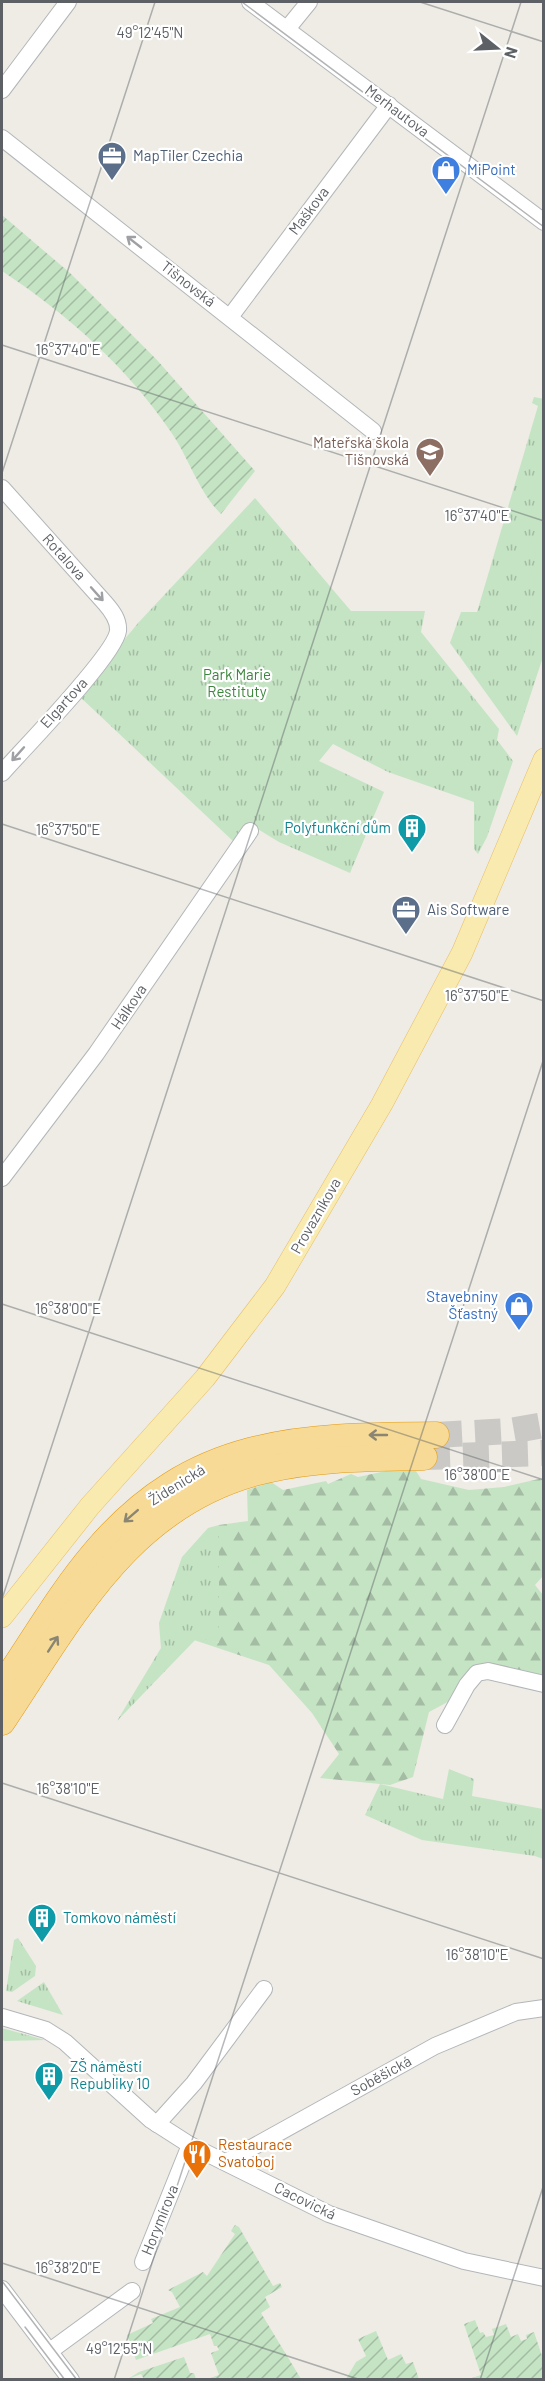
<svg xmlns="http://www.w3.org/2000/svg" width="545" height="2381" viewBox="0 0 545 2381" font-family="Barlow,sans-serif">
	<defs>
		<pattern id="grass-tufts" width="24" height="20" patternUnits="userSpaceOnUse" patternTransform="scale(1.5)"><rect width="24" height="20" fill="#c5e4c4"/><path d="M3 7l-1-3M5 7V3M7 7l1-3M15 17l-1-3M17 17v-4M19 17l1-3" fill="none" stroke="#a3bca3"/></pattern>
		<pattern id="forest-firs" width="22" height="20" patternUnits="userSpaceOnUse" patternTransform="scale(1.5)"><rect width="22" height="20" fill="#c5e4c4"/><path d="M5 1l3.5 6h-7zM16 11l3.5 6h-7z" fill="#a3bca3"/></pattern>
		<pattern id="garden-furrows" width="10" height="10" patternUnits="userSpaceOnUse" patternTransform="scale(1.5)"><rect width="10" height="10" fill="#c5e4c4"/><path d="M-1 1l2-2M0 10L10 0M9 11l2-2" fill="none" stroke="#a3bca3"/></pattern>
	</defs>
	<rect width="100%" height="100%" fill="#eeece5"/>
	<g fill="url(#grass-tufts)">
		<path d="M 534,397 L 544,399 L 543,657 L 517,736 L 450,643 L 461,612 L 477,612 L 538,406 L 532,403 Z"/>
		<path d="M 255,498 L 351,611 L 425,611 L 421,632 L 499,729 L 497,740 L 513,761 L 487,837 L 478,854 L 474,849 L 474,802 L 388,772 L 333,744 L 319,761 L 384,792 L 350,873 L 279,842 L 251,825 L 233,841 L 78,695 L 139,622 Z"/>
		<path d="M 219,1525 L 219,1643 L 197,1638 L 117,1721 L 161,1648 L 159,1623 L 182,1557 L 208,1528 Z"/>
		<path d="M 449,1769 L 474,1779 L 472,1796 L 543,1809 L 543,1859 L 535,1856 L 422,1840 L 365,1815 L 380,1784 L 443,1799 Z"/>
		<path d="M 18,1938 L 36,1966 L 35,1976 L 12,1992 L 6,1991 L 14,1940 Z"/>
		<path d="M 44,1982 L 63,2015 L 17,2001 Z"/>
		<path d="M 2,2028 L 45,2040 L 5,2041 L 2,2040 Z"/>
	</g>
	<path fill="url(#forest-firs)" d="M 386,1471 L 416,1471 L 421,1479 L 469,1490 L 504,1487 L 543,1478 L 543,1576 L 535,1585 L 543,1595 L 543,1678 L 488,1667 L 455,1698 L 429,1712 L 413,1777 L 390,1785 L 320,1778 L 339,1754 L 312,1713 L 269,1665 L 194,1640 L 197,1637 L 219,1643 L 219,1525 L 248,1521 L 247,1490 L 271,1482 L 283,1490 L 326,1481 L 328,1484 L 351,1474 L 358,1477 Z"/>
	<g fill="url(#garden-furrows)">
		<path d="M 2,215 L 70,273 L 157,360 L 255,471 L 221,514 C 198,491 189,458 171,432 C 127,367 67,314 2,271 Z"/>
		<path d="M 235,2225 L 239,2227 L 273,2286 L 280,2283 L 282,2287 L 265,2297 L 270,2307 L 261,2313 L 301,2379 L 207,2379 L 219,2375 L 211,2353 L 219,2350 L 217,2346 L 214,2346 L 210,2334 L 136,2360 L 127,2335 L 153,2323 L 151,2319 L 180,2307 L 172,2292 L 168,2290 L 203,2272 L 207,2276 L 235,2234 L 231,2231 Z"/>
		<path d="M 475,2320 L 480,2333 L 483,2332 L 486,2337 L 494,2335 L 492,2329 L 506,2324 L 511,2337 L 518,2334 L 521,2341 L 527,2339 L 526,2335 L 534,2332 L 543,2359 L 543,2379 L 469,2379 L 481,2375 L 464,2324 Z"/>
		<path d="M 376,2331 L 388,2360 L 401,2354 L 406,2364 L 413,2362 L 419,2379 L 346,2379 L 356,2362 L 366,2356 L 358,2339 Z"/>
		<path d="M 184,2357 L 190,2373 L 194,2373 L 196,2379 L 144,2379 L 141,2374 L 128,2379 L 139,2372 Z"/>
	</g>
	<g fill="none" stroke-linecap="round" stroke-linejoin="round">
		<g stroke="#cac9c5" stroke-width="26" stroke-dasharray="26 13" stroke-linecap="butt">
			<path d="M 436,1435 L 510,1431 L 544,1425"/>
			<path d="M 424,1457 L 544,1453"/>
		</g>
		<g stroke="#b3b6b9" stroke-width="18">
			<g id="minor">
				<path d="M 250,2 L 544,222"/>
				<path d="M 287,29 L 309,2"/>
				<path d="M 2,90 L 68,2"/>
				<path d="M 2,138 L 373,431"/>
				<path d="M 230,317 L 389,105"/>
				<path d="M 2,488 L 105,603 C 112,611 119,620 118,631 C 115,655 23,749 2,773"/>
				<path d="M 2,1178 L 96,1054 L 250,831"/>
				<path d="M 445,1725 L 467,1685 L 477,1673 L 488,1671 L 544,1684"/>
				<path d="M 2,2017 L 46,2030 L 65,2042 L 151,2120 L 190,2145 L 329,2214 L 464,2261 L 544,2278"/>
				<path d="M 157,2124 L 194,2083 L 264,1989"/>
				<path d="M 226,2162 L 435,2046 L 516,2012 L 544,2008"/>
				<path d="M 143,2262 L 190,2145"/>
				<path d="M 2,2289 L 71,2380"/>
				<path d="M 50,2351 L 132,2291"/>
			</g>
		</g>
		<g stroke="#e8be65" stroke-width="22">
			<path id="major" d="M 2,1617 L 90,1506 L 205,1378 L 275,1286 L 382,1104 L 462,953 L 544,759"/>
		</g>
		<g stroke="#e49a10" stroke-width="27">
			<g id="highway">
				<path d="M 2,1686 C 33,1641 60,1593 96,1551 C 193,1437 299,1436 436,1435"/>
				<path d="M 2,1722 C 73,1616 131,1501 266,1470 C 318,1458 371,1458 424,1457"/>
			</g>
		</g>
		<use href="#minor" stroke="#fff" stroke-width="16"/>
		<use href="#major" stroke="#f9ebaf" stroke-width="21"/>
		<use href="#highway" stroke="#f6da95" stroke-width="26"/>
		<g stroke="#b3b4b5" stroke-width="1.5">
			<path d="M 242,2 L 544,227"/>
			<path d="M 2,2281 L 77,2380"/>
			<path d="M 25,2327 L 65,2380"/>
		</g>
	</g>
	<defs><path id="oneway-shaft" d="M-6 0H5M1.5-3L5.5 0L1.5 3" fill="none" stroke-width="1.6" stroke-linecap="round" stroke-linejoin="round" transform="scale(1.5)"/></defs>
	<g stroke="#9ea0a3">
		<use href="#oneway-shaft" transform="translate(134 242) rotate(-142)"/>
		<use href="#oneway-shaft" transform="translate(97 594) rotate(48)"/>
		<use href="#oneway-shaft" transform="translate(18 754) rotate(132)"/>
	</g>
	<g stroke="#8b8573">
		<use href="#oneway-shaft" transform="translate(378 1435) rotate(180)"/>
		<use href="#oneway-shaft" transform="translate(131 1516) rotate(139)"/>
		<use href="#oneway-shaft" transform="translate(53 1644) rotate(-57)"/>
	</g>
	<path fill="none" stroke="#5d6165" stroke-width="1.5" stroke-opacity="0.45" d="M 420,2 L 544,42M 2,345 L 544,521M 2,473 L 155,2M 2,824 L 544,1001M 2,1304 L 544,1480M 2,1599 L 521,2M 2,1783 L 544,1959M 2,2263 L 361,2380M 114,2380 L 544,1058M 480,2380 L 544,2184"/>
	<defs>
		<g id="office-pin" transform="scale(1.5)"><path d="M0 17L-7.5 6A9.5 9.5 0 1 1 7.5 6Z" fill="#5c6f8a" stroke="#fff"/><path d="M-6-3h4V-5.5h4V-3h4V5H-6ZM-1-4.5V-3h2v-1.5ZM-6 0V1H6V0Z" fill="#fff"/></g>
		<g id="shop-pin" transform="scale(1.5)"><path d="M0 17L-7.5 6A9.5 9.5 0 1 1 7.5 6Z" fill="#3f7fe0" stroke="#fff"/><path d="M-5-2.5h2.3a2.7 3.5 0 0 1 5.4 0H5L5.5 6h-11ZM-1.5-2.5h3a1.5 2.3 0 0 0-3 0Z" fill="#fff"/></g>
		<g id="school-pin" transform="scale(1.5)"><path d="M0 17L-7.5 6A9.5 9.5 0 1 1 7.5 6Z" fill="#8d6e63" stroke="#fff"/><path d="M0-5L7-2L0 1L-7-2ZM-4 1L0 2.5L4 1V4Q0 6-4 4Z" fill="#fff"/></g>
		<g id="building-pin" transform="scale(1.5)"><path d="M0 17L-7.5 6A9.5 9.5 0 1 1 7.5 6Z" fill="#0f9aa8" stroke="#fff"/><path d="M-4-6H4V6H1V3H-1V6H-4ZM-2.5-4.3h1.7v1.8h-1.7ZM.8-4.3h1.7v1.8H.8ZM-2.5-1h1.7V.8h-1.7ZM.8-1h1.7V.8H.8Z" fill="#fff"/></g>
		<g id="restaurant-pin" transform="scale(1.5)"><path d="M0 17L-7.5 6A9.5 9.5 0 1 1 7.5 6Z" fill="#e8710a" stroke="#fff"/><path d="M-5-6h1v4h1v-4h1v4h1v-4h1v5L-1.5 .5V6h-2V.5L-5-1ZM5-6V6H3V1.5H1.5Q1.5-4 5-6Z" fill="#fff"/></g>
	</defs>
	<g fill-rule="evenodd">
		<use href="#office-pin" x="112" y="156"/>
		<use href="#shop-pin" x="446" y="170"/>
		<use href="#school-pin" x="430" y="452"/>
		<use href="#building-pin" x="412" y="828"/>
		<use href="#office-pin" x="406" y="910"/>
		<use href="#shop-pin" x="519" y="1306"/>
		<use href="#building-pin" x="42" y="1918"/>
		<use href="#building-pin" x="49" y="2076"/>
		<use href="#restaurant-pin" x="197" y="2154"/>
	</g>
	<g text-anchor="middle" stroke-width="4.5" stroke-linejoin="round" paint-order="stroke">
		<g font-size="15" fill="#5d6165" stroke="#fff">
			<text transform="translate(397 111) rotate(37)" y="5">Merhautova</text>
			<text transform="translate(309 211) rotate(-53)" y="5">Maškova</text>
			<text transform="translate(188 284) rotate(38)" y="5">Tišnovská</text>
			<text transform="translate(64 557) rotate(48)" y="5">Rotalova</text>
			<text transform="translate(64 703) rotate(-48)" y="5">Elgartova</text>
			<text transform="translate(129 1007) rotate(-56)" y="5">Hálkova</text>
			<text transform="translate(316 1216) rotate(-60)" y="5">Provazníkova</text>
			<text transform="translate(177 1485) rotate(-32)" y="5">Židenická</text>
			<text transform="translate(381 2076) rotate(-29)" y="5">Soběšická</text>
			<text transform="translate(305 2201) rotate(26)" y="5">Cacovická</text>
			<text transform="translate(160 2220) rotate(-68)" y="5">Horymírova</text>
		</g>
		<g font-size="15" fill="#4e5e75" stroke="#fff" text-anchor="start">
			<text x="133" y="161">MapTiler Czechia</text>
			<text x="427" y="915">Ais Software</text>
		</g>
		<g font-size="15" fill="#366cbe" stroke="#fff" text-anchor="start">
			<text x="467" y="175">MiPoint</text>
			<text x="498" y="1302" text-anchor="end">Stavebniny<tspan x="498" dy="17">Šťastný</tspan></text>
		</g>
		<g font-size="15" fill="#785e54" stroke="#fff" text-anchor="end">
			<text x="409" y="448">Mateřská škola<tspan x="409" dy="17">Tišnovská</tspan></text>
		</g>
		<g font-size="15" fill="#3c853d" stroke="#fff">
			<text x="237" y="680">Park Marie<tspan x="237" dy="17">Restituty</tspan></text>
		</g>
		<g font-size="15" fill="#0d838f" stroke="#fff" text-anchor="start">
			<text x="391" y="833" text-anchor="end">Polyfunkční dům</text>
			<text x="63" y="1923">Tomkovo náměstí</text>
			<text x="70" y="2072">ZŠ náměstí<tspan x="70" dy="17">Republiky 10</tspan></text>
		</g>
		<g font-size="15" fill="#c56008" stroke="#fff" text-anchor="start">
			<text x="218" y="2150">Restaurace<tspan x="218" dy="17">Svatoboj</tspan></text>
		</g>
	</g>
	<g font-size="15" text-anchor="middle" fill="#5d6165" stroke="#fff" stroke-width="4.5" stroke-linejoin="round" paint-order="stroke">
		<text x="150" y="38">49°12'45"N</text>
		<text x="68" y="355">16°37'40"E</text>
		<text x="477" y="521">16°37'40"E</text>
		<text x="68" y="835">16°37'50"E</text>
		<text x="477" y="1001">16°37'50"E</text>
		<text x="68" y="1314">16°38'00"E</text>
		<text x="477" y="1480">16°38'00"E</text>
		<text x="68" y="1794">16°38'10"E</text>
		<text x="477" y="1960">16°38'10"E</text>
		<text x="68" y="2273">16°38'20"E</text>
		<text x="119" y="2354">49°12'55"N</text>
	</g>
	<rect width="545" height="2381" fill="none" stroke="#5d6165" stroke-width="6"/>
	<g transform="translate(497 48) rotate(108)" stroke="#ffffff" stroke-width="4.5" paint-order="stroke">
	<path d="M0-4.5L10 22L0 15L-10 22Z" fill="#5d6165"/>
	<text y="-9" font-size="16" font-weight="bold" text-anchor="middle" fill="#5d6165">N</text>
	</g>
</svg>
